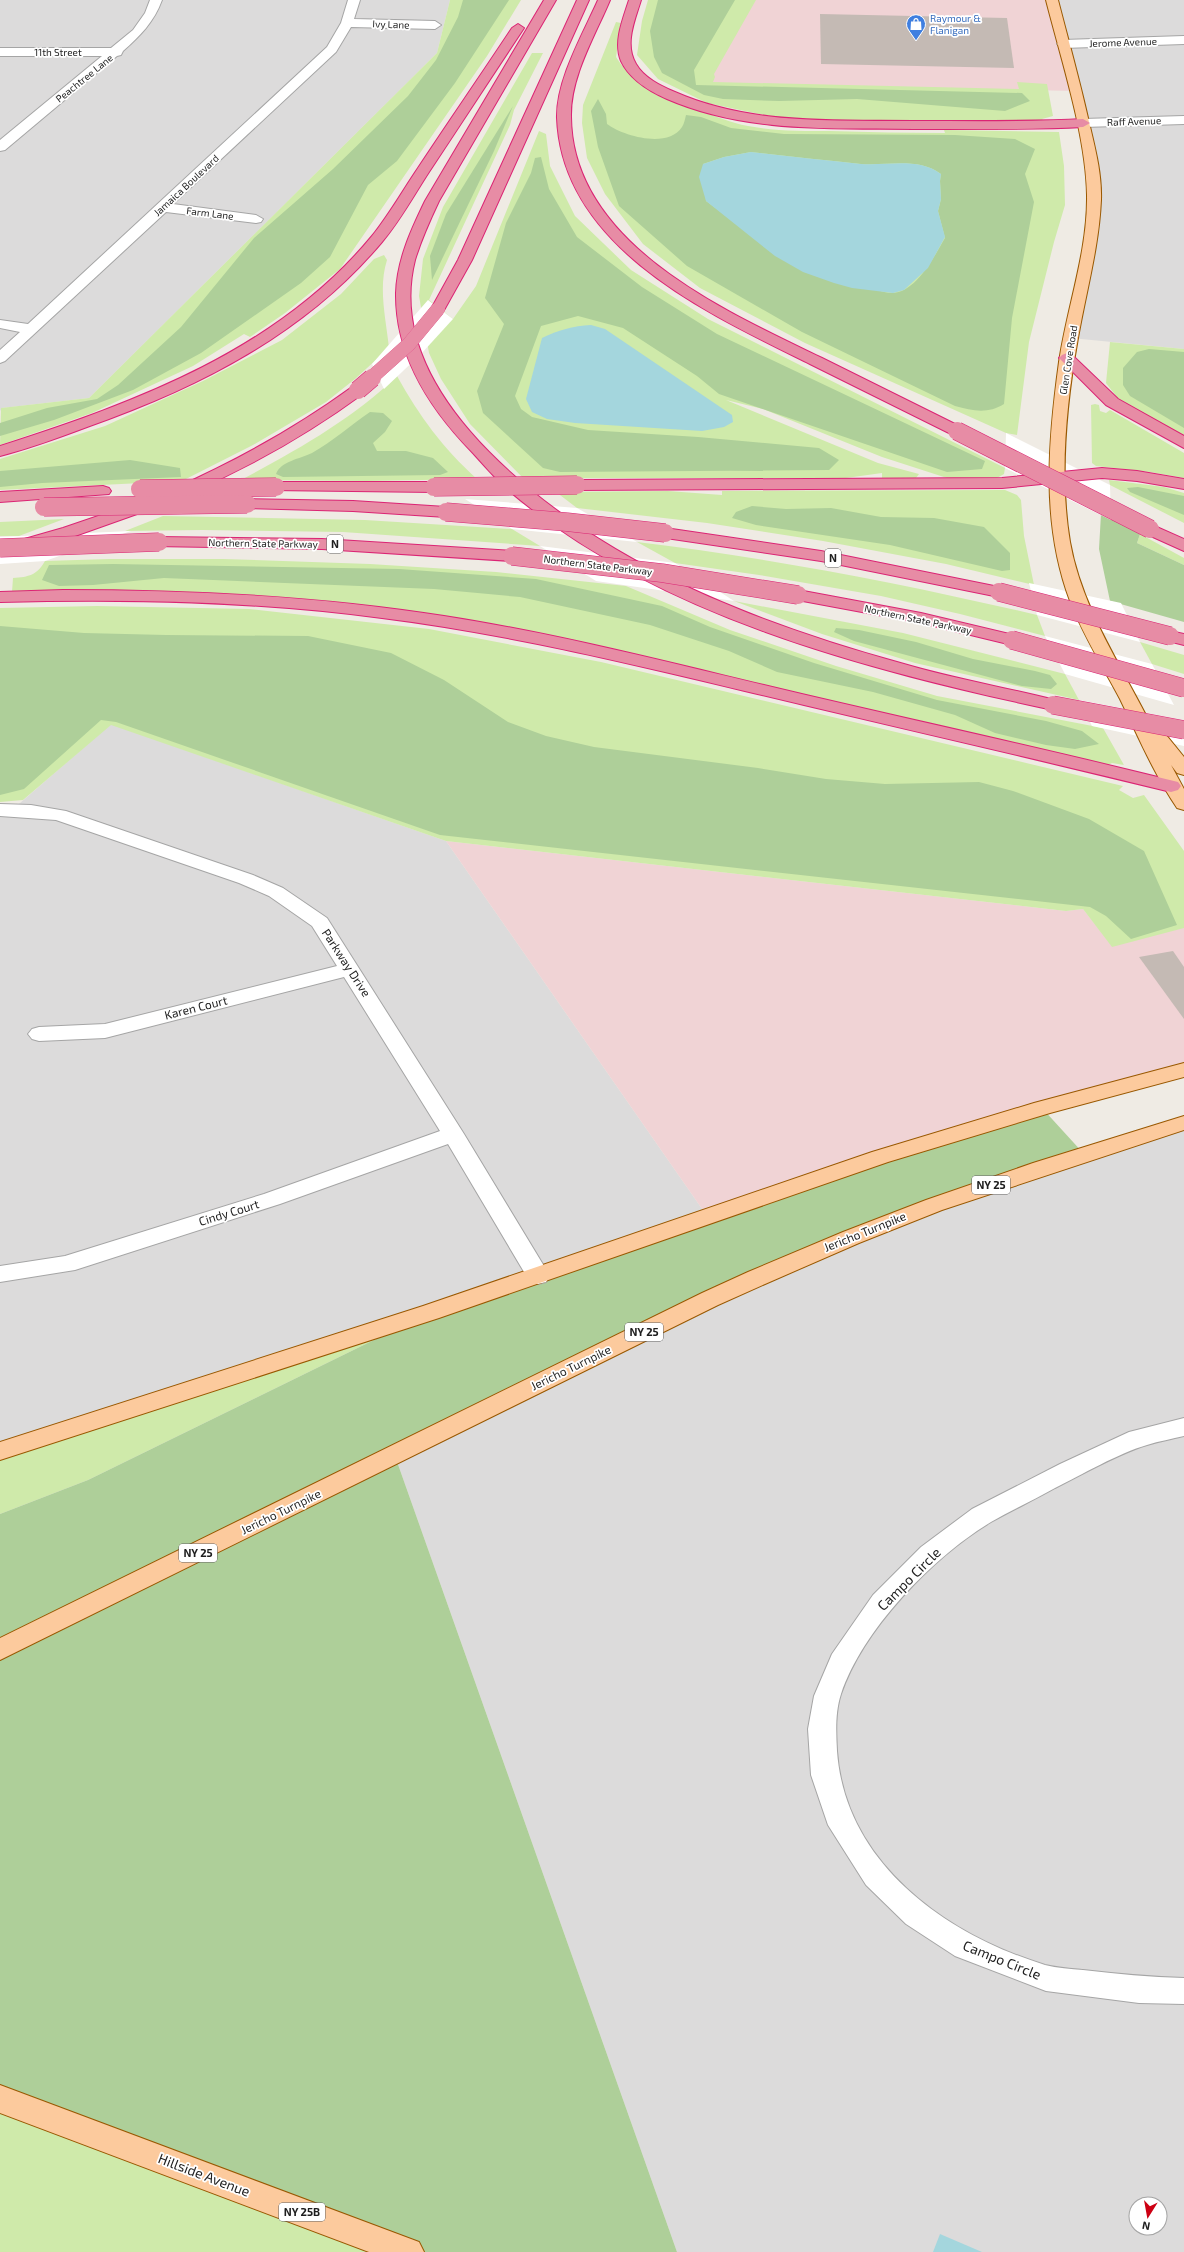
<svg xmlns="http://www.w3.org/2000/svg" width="1184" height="2252" viewBox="0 0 1184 2252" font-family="'Exo 2',sans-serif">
	<rect width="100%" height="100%" fill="#efebe4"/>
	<g fill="#dcdbdb" fill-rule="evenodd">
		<path d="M 0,0 L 450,0 L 437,53 L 89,398 L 2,408 L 0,411 Z"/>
		<path d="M 1052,0 L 1184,0 L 1184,349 L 1071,338 L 1094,197 Z"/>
		<path d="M 111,724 L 446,841 L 707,1216 L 0,1451 L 0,810 L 12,810 Z"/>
		<path d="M 1184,1123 L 1184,2252 L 677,2252 L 395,1456 L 802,1257 ZM 1136,2204 L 1160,2204 L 1160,2228 L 1136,2228 Z"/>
	</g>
	<g fill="#f0d3d5">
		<path d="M 745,0 L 1052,0 L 1075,91 L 699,83 Z"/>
		<path d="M 446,841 L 1066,911 L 1083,909 L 1112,946 L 1184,927 L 1184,1070 L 707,1216 Z"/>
	</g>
	<g fill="#cfeaaa">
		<path d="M 450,0 L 521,0 L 487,56 L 340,269 L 285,313 L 250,337 L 244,334 L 193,366 L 92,413 L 0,445 L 1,408 L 89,398 L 437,53 Z"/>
		<path d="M 648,0 L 756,0 L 714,74 L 715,77 L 713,82 L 1019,89 L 1017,82 L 1047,84 L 1053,116 L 1042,119 L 1044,121 L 1037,122 L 811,120 L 769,116 L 707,103 L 658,79 L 637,55 L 642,21 Z"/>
		<path d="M 616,22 L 621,23 L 616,57 C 635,87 666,101 700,111 C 717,116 730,123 748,126 C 775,131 803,131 830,131 C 868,132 907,133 945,133 L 944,130 L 1059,132 L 1064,166 L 1065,205 L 1054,242 L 1029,342 L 1017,435 L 1006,433 L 805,343 L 700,288 L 643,244 L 605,194 L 587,158 L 582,123 L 583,105 Z"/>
		<path d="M 532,53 L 543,53 L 514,110 L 510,125 L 429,300 L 453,319 L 476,286 L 539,131 L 546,134 L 550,166 L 575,216 L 631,270 L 708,319 L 1005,468 L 1004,474 L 997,478 L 947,478 L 882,457 L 763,409 L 726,400 L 878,463 L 919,474 L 916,478 L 882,478 L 882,473 L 846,478 L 523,478 L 470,424 L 441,379 L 429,353 L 419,296 L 423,259 L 443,207 Z"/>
		<path d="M 384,255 L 387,260 C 378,288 386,319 389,348 L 355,379 L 326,402 L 253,445 L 182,481 L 0,490 L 0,459 L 105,426 L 203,381 L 282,340 L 341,294 L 374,259 Z"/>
		<path d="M 1110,342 L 1184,349 L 1184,436 L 1120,401 L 1106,383 Z"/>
		<path d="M 397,376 C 420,417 442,447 477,479 L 367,481 L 241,480 C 297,450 351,420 397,376 Z"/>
		<path d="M 1095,404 L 1099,405 L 1100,411 L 1106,413 L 1110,410 L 1184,453 L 1184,478 L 1150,472 L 1096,466 L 1092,463 L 1091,405 Z"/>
		<path d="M 1109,480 L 1164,487 L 1184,493 L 1184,523 L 1110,485 Z"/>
		<path d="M 1005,490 L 1017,495 L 1021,500 L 1024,536 L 1034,585 L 946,564 L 823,541 L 707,523 L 577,508 L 556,492 L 668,491 L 722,495 L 722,491 Z"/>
		<path d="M 163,516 L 365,520 L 512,529 L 540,546 L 343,532 L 202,530 L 125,531 Z"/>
		<path d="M 64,519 L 19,536 L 0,536 L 0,522 Z"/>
		<path d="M 1140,534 L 1184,558 L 1184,565 L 1137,543 Z"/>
		<path d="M 637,542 C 771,558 905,584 1037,615 L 1045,636 L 960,614 L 881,596 L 759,575 L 675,563 Z"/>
		<path d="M 109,559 L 223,559 L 370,564 L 496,572 L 626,586 L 730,630 L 836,666 L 937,696 L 1103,728 L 1124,765 L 1112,763 L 1108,765 L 567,639 L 446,617 L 338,602 L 209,594 L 12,592 L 13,578 C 29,577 37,575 45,561 Z"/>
		<path d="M 734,601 L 903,633 L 1065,674 L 1079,700 L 915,663 L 822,634 Z"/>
		<path d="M 97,606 L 249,609 L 429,629 L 601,662 L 1123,786 L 1119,790 L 1133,798 L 1144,795 L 1184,851 L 1184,928 L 1112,947 L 1083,909 L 1066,911 L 446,841 L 111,725 L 23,800 L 0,802 L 0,608 Z"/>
		<path d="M 1140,642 L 1184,655 L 1184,674 L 1152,664 Z"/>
		<path d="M 431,1312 L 88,1480 L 0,1514 L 0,1451 Z"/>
		<path d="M 0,2099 L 408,2252 L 0,2252 Z"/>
	</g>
	<g fill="#aecf99" fill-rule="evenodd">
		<path d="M 463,0 L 509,0 L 455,83 L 397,161 L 368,185 L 330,257 L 301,283 L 201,353 L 133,390 L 54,420 L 0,436 L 0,423 L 47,408 L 97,399 L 118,385 L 181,327 L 254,238 L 333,169 L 408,96 L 436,60 L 458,17 Z"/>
		<path d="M 658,0 L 735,0 L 694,70 L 696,85 L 1022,93 L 1030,101 L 1005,111 L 857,99 L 779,101 L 723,99 L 704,95 L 662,73 L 654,57 L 650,31 Z"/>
		<path d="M 598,99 L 606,114 L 607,124 C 623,136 668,149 682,127 C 684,124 685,119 686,115 L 701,117 L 731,128 L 784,134 L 955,135 L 1015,139 L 1035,149 L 1025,174 L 1034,202 L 1012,318 L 1004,404 C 988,414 973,411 955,406 L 802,332 L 687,266 L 619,206 L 598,147 L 591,111 ZM 751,152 C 788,156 824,160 861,164 C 888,166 918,157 941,174 L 940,181 L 941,199 L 938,211 L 945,238 C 935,255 916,293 892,293 C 887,293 881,291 877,290 L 736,223 L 706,201 L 703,164 L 724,157 Z"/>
		<path d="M 513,106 L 494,151 L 432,280 L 430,256 L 446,214 Z"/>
		<path d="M 541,157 L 549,189 L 577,237 L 642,287 L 717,334 L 985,461 L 982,469 L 947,472 L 719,394 L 697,376 L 623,328 L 578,316 L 541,326 L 515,396 L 521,409 L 532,417 L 588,430 L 698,437 L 819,448 L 839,460 L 829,470 L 560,472 L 543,468 L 483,413 L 477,391 L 504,324 L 485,298 L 506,223 L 531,173 L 535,158 Z"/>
		<path d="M 1149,349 L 1184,352 L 1184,428 L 1130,396 L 1123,385 L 1123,368 L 1137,352 Z"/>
		<path d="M 370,412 L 383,413 L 392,421 L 385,432 L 373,443 L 377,451 L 406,451 L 433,458 L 448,472 L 440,475 L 283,477 L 276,474 C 281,461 300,459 312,453 C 332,442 351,425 370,412 Z"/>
		<path d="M 130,460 L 180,468 L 181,477 L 42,483 L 0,487 L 0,471 Z"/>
		<path d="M 1138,487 L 1184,496 L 1184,515 L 1130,492 L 1127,488 Z"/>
		<path d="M 752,506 L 786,509 L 831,508 L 881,517 L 934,518 L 984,527 L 1010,553 L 1010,570 L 1002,571 L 890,545 L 756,525 L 732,518 L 736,512 Z"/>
		<path d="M 1101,514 L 1140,534 L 1137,543 L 1184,565 L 1184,622 L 1110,601 L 1099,549 Z"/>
		<path d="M 113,564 L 399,569 L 536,579 L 662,606 L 710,627 L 814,663 L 937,700 L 1046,721 L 1082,731 L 1099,744 L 1075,749 L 1046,745 L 995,733 L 955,715 L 873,692 L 777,672 L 729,651 L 650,625 L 520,597 L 434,589 L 164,578 L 93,585 L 59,586 L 42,580 L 49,565 Z"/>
		<path d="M 0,626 L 84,633 L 166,635 L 308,636 L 391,653 L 444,680 L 508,722 L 546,736 L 594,747 L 758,768 L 826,779 L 885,784 L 979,782 L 1013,791 L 1089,819 L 1144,851 L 1177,925 L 1131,939 L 1106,916 L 1090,907 L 440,835 L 116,722 L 101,720 L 24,789 L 0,795 Z"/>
		<path d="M 836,628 L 859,630 L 916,642 L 973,659 L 1035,671 L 1050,675 L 1057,684 L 1051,689 L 1022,686 L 854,641 L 834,632 Z"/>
		<path d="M 1042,1108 L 1084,1154 L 898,1219 L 395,1456 L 677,2252 L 408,2252 L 0,2099 L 0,1514 L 88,1480 L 431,1312 Z"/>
	</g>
	<g fill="#a4d6dd">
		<path d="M 751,152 C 787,156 824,160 861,164 C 888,166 918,157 941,174 L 940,181 L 941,199 L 938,211 L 945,237 L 928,268 L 904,290 L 893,293 L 852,288 L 834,283 L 803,272 L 775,256 L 706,201 L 699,177 L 703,164 L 724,157 Z"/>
		<path d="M 591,325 L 605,329 L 732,415 L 733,422 L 724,427 L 702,431 L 575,423 L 547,419 L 532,412 L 526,399 L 542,338 C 558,330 573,326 591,325 Z"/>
		<path d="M 940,2234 L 982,2252 L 933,2252 Z"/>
	</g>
	<g fill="#fff">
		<path d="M 428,300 L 453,319 L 421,354 L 384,389 L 372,364 Z"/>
		<path d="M 1006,433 L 1110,485 L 1111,520 L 1005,468 Z"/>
		<path d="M 465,499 L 577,508 L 637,542 L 512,529 Z"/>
		<path d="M 131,531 L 45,561 L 0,564 L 0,537 Z"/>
		<path d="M 540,546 L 675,563 L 734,601 L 596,581 Z"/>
		<path d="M 1029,583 L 1121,603 L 1140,642 L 1037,615 Z"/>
		<path d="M 1045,636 L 1152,664 L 1174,705 L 1065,674 Z"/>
		<path d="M 1079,700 L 1183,720 L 1184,746 L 1092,726 Z"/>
	</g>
	<g fill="#c4bab4">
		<path d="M 820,14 L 1007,18 L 1014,68 L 821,64 Z"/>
		<path d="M 1173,951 L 1184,967 L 1184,1019 L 1139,957 Z"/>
	</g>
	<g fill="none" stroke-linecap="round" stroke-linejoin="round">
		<g stroke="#a5a5a5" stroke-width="2">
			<g id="minor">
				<path d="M 150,0 L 162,0 C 154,22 140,36 123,51 L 121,55 L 117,56 L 5,150 L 0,151 L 0,140 L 102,56 L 0,56 L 0,48 L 111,48 L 133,30 L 145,13 Z"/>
				<path d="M 348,0 L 360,0 L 354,19 L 435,21 L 441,25 L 435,29 L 351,27 L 336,52 L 173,204 L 256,215 L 263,219 L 261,222 L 256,223 L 166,212 L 5,361 L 0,363 L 0,350 L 20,332 L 0,328 L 0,320 L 28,324 L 327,47 L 341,23 Z"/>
				<path d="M 1184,36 L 1184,44 L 1063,48 L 1057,44 L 1063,40 Z"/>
				<path d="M 1184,116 L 1184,124 L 1083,127 L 1076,123 L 1083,119 Z"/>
				<path d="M 0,804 L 31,805 L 66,811 L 253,875 L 283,888 L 327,918 L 464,1134 L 550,1276 L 546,1282 L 538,1284 L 530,1282 L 448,1144 L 280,1204 L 75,1270 L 0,1282 L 0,1266 L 65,1256 L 264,1194 L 440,1131 L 344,977 L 105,1038 L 39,1041 L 32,1039 L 28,1034 L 32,1029 L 39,1027 L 105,1024 L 337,966 L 312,926 L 269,896 L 239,883 L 56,820 L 0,816 Z"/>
				<path d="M 1184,1418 L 1184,1436 C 1172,1439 1159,1441 1147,1445 C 1119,1453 1081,1475 1055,1488 C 1034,1500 1012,1510 991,1522 C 933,1557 863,1629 841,1694 C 835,1712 836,1732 837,1751 C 845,1863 945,1934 1045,1965 C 1057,1968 1071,1969 1083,1970 C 1117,1974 1150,1977 1184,1978 L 1184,2004 L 1139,2003 L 1046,1991 L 955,1956 L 906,1924 L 866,1885 L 828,1825 L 811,1775 L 808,1729 L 814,1696 L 832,1654 L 873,1595 L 921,1547 L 972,1509 L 1060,1464 L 1129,1432 Z"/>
			</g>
		</g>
		<g stroke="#995800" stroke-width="2">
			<g id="primary">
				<path d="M 1046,0 L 1058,0 C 1068,39 1079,78 1088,118 C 1094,144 1102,172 1101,200 C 1099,247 1086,292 1078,338 C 1066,405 1059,476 1070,542 C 1082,610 1123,668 1153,729 L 1162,730 L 1184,757 L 1184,775 L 1177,773 L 1171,765 L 1184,789 L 1184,810 L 1177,808 C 1154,774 1138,736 1120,699 C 1103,667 1083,635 1070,601 C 1041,524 1048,442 1059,362 C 1067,307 1088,251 1087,195 C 1086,135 1061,59 1046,0 Z"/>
				<path d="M 1184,1063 L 1184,1077 L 1050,1113 L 888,1162 L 439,1318 L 0,1460 L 0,1442 L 423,1306 L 872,1152 L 1034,1103 Z"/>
				<path d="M 1184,1116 L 1184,1130 L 942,1210 L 859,1243 L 765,1284 L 718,1305 L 0,1660 L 0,1638 L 702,1293 L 748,1272 L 843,1232 L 926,1200 L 1033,1163 Z"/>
				<path d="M 0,2085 L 419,2242 L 424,2252 L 369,2252 L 0,2113 Z"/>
			</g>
		</g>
		<g stroke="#db2474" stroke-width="2">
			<g id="motorway">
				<path d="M 544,0 L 556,0 L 439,201 C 430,220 421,240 415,260 C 396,335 439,401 489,452 C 599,563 755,623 904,664 C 955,679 1008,688 1059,701 L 1062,705 L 1059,709 L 1053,710 C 867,670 655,616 507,489 C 495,478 483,464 472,452 C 430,409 395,356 396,293 C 397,260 411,230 425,201 Z"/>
				<path d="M 577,0 L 589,0 L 472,260 L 443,312 L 433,312 L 431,309 L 458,260 Z"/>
				<path d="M 598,0 L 610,0 C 595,36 570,77 571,117 C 572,244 725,311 822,358 C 869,381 916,405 963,428 L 965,431 L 963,434 L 951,434 C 904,411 857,387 810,364 C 709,314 562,248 557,118 C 556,80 583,34 598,0 Z"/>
				<path d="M 629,0 L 641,0 C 635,20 624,44 636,64 C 644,78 661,86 675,92 C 750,125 833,120 913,121 C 970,121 1026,122 1083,119 L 1090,123 L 1083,127 C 1027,130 970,129 914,129 C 831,128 745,133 667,99 C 649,91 630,80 621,61 C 613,42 623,19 629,0 Z"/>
				<path d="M 518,24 L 524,28 C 492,76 461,124 429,172 C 414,195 400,221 382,242 C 305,334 198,388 87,427 C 58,438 30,448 0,456 L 0,446 C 137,402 278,350 372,236 C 389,215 403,190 418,168 C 449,121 481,75 512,28 Z"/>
				<path d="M 1067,353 L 1072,355 L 1118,399 L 1184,436 L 1184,448 L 1106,405 L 1059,358 L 1062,355 Z"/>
				<path d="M 358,385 L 364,387 L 366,390 L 364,393 C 308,434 250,467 187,494 L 175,494 L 173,491 L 175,488 C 238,460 297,427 352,387 Z"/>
				<path d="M 1102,468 L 1137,471 L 1184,479 L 1184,489 L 1137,481 L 1102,478 L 1002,488 L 577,490 L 571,488 L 569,485 L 571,482 L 577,480 L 1002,478 Z"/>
				<path d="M 276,482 L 434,482 L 440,484 L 442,487 L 440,490 L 434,492 L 270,490 L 268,487 L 270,484 Z"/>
				<path d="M 103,486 L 109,488 L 111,491 L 109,494 L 0,502 L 0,492 Z"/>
				<path d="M 247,499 L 353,501 L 446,507 L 452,508 L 454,512 L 452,516 L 446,517 L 353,511 L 241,508 L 239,504 L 241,500 Z"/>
				<path d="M 145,500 L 151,501 L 153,505 L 151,509 L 75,536 L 20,551 L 14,550 L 12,546 L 14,542 L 63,528 Z"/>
				<path d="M 1150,524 L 1184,539 L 1184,551 L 1144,533 L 1142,529 L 1144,525 Z"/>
				<path d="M 665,528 L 821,551 L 999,587 L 1005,588 L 1008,592 L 1005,596 L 999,597 L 821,561 L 659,537 L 657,533 L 659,529 Z"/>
				<path d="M 159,537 L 322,539 L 512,551 L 518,552 L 521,556 L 518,560 L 512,561 L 322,549 L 153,546 L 151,542 L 153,538 Z"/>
				<path d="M 63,590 C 191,590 318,596 444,616 C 566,635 686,667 806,695 C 930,724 1054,751 1178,782 L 1181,786 L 1178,790 L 1171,792 C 1049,762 926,734 804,705 C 664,672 525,636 382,618 C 255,601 128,599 0,602 L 0,592 Z"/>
				<path d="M 798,590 L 921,613 L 1018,636 L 1021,640 L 1018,644 L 1012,645 L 921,623 L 792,599 L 789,595 L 792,591 Z"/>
				<path d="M 1170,631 L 1184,634 L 1184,645 L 1164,640 L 1161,636 L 1164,632 Z"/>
			</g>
		</g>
		<use href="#minor" fill="#fff" fill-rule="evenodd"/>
		<use href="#primary" fill="#fcca9d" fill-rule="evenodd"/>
		<use href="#motorway" fill="#e78ca5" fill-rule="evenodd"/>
		<g stroke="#db2474" stroke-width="14" stroke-linecap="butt">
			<path id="motorway-bridge-far1" d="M 370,379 L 409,344 L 438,309"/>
		</g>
		<g stroke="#db2474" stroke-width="19" stroke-linecap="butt">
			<g id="motorway-bridge">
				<path d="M 358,390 L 372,378"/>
				<path d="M 957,431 L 1150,529"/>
				<path d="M 434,487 L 577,485"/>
				<path d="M 140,489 L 276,487"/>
				<path d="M 44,507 L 247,504"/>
				<path d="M 446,512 L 567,522 L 665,533"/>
				<path d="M 0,548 L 159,542"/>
				<path d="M 512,556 L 662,573 L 798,595"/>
				<path d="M 999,592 L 1170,636"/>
				<path d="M 1012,640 L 1184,688"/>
				<path d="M 1053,705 L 1184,730"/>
			</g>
		</g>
		<use href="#motorway-bridge-far1" stroke="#e78ca5" stroke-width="14"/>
		<use href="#motorway-bridge" stroke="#e78ca5" stroke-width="18"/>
	</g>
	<defs>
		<g id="shop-pin" transform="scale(1)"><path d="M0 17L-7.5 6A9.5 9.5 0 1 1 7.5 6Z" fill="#3f7fe0" stroke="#fff"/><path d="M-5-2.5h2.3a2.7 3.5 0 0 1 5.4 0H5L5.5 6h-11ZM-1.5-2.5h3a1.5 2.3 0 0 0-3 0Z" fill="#fff"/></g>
	</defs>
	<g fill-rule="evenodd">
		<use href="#shop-pin" x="916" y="24"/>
	</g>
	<g text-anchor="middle" stroke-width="3.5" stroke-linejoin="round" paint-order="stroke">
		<g font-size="10" fill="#366cbe" stroke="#fff" text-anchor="start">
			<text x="930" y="22">Raymour &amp;<tspan x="930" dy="12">Flanigan</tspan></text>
		</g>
		<g font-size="10" fill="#1e1e1e" stroke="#fff">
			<text transform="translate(391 24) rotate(2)" y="4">Ivy Lane</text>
			<text transform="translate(1123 42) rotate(-2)" y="4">Jerome Avenue</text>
			<text x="58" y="56">11th Street</text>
			<text transform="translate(84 78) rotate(-39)" y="4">Peachtree Lane</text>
			<text transform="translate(1134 121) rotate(-2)" y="4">Raff Avenue</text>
			<text transform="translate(186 185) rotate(-43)" y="4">Jamaica Boulevard</text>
			<text transform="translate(210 213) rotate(7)" y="4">Farm Lane</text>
			<text transform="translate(1068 360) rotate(-81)" y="4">Glen Cove Road</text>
			<text transform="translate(263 543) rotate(1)" y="4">Northern State Parkway</text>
			<text transform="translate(598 565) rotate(7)" y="4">Northern State Parkway</text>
			<text transform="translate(918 619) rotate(12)" y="4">Northern State Parkway</text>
		</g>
		<g fill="#fff" stroke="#626262" stroke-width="1">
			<rect x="327" y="535" width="16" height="18" rx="3"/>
			<rect x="825" y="549" width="16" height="18" rx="3"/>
			<rect x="972" y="1176" width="38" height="18" rx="3"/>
			<rect x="625" y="1323" width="38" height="18" rx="3"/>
			<rect x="179" y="1544" width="38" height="18" rx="3"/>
			<rect x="279" y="2203" width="46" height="18" rx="3"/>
		</g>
		<g font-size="11" font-weight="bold" fill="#1e1e1e">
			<text x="335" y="548">N</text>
			<text x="833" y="562">N</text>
			<text x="991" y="1189">NY 25</text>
			<text x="644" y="1336">NY 25</text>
			<text x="198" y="1557">NY 25</text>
			<text x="302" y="2216">NY 25B</text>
		</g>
		<g font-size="12" fill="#1e1e1e" stroke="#fff">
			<text transform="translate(346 963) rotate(57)" y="4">Parkway Drive</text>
			<text transform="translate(196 1008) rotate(-14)" y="4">Karen Court</text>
			<text transform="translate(229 1213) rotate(-17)" y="4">Cindy Court</text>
			<text transform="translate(865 1232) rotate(-22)" y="4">Jericho Turnpike</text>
			<text transform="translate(571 1368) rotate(-26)" y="4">Jericho Turnpike</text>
			<text transform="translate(281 1512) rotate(-26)" y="4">Jericho Turnpike</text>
		</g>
		<g font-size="14" fill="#1e1e1e" stroke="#fff">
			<text transform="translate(909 1579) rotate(-45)" y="5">Campo Circle</text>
			<text transform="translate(1002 1960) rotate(22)" y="5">Campo Circle</text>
			<text transform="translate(204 2175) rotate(21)" y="5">Hillside Avenue</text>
		</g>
	</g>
	<g transform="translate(1148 2216) rotate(191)"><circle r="19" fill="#ffffff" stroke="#a5a5a5"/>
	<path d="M0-3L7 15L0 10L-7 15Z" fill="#cd0013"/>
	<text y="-6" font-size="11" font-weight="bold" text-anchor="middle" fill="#1e1e1e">N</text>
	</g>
</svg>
